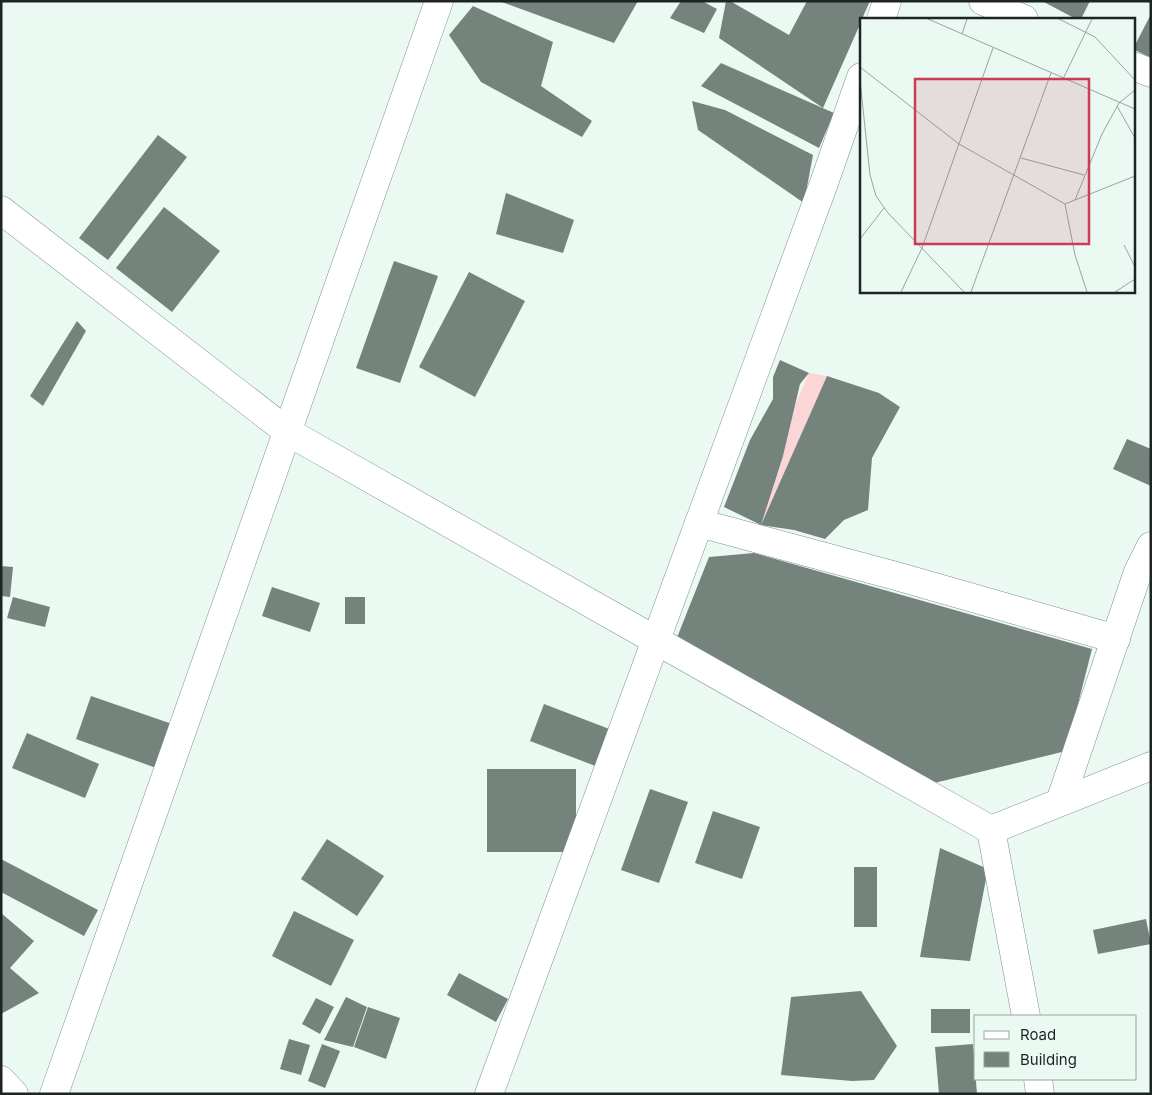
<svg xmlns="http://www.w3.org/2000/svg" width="1152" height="1095" viewBox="0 0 1152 1095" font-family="Inter,sans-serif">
	<rect width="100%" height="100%" fill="#eafaf3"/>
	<path fill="#fcd5d7" d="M 809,373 L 827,376 L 761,525 L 795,405 Z"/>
	<g fill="#75837d">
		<path d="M 499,1 L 638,1 L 614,43 Z"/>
		<path d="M 681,1 L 702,1 L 717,9 L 704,33 L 670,18 Z"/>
		<path d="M 726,1 L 730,1 L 789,35 L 807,1 L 870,1 L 862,19 L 861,19 L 861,22 L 823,108 L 719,38 Z"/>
		<path d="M 1042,1 L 1090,1 L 1081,19 L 1076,19 Z"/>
		<path d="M 473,6 L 553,42 L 541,86 L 592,121 L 582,137 L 481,82 L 449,35 Z"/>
		<path d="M 1151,14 L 1151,58 L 1133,49 Z"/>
		<path d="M 721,63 L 834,113 L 819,148 L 701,86 Z"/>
		<path d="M 692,101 L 725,110 L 813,155 L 804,203 L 698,130 Z"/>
		<path d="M 158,135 L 187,157 L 108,260 L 79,238 Z"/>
		<path d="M 506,193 L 574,220 L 563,253 L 496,234 Z"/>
		<path d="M 164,207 L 220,251 L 172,312 L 116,268 Z"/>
		<path d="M 394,261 L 438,276 L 400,383 L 356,368 Z"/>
		<path d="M 469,272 L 525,301 L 475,397 L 419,367 Z"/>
		<path d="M 77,321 L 86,331 L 43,406 L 30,396 Z"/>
		<path d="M 780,360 L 809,373 L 800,384 L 783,456 L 761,525 L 827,376 L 879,393 L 900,407 L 872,458 L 868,510 L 844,520 L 825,539 L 794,530 L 761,525 L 724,507 L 750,440 L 773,399 L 773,377 Z"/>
		<path d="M 1127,439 L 1151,449 L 1151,486 L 1113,469 Z"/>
		<path d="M 754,553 L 1092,649 L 1066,751 L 926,785 L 676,640 L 709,557 Z"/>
		<path d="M 1,566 L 13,567 L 10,597 L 1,596 Z"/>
		<path d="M 272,587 L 320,603 L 310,632 L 262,616 Z"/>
		<path d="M 13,597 L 50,607 L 45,627 L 7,618 Z"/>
		<rect x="345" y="597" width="20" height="27"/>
		<path d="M 91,696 L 175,725 L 159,769 L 76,739 Z"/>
		<path d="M 544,704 L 612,730 L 598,767 L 530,741 Z"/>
		<path d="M 27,733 L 99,764 L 85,798 L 12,768 Z"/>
		<rect x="487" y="769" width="89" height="83"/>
		<path d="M 650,789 L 688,802 L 659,883 L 621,870 Z"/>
		<path d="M 713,811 L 760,827 L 742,879 L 695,863 Z"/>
		<path d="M 327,839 L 384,876 L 357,916 L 301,879 Z"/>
		<path d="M 940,848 L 988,869 L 970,961 L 920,957 Z"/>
		<path d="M 1,859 L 98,910 L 84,936 L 1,892 Z"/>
		<rect x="854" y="867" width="23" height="60"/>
		<path d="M 294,911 L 354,940 L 331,986 L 272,956 Z"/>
		<path d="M 1,913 L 34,941 L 10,968 L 39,993 L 1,1014 Z"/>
		<path d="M 1146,919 L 1151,944 L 1098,954 L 1093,930 Z"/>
		<path d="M 459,973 L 508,999 L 496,1022 L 447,995 Z"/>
		<path d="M 861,991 L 897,1046 L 874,1080 L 852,1081 L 781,1075 L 791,997 Z"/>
		<path d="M 346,997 L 367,1007 L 353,1047 L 324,1040 Z"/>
		<path d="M 316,998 L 334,1007 L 320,1034 L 302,1024 Z"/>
		<path d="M 368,1007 L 400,1018 L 386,1059 L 354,1047 Z"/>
		<rect x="931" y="1009" width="39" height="24"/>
		<path d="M 289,1039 L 310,1045 L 301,1075 L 280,1069 Z"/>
		<path d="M 322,1044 L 340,1051 L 325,1088 L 308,1081 Z"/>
		<path d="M 973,1044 L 977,1094 L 939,1094 L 935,1047 Z"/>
	</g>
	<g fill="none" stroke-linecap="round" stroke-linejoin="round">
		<g stroke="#82918a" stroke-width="29">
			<g id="minor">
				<path d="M 881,19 L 887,1"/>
				<path d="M 1,210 L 288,432 L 991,830"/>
				<path d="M 699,523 L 896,576 L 1116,639"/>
				<path d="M 1060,802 L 1138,572 L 1151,546"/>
				<path d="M 54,1094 L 439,1"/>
				<path d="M 489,1094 L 824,183 L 861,77"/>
			</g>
		</g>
		<g stroke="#82918a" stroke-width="29">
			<g id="tertiary">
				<path d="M 1026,1016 L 991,830 L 1151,766"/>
				<path d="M 1038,1079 L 1040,1094"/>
			</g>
		</g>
		<g stroke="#82918a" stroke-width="29">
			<g id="primary">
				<path d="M 983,1 L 1024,19"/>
				<path d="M 1133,66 L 1151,73"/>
				<path d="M 1,1080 L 14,1094"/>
			</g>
		</g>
		<use href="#minor" stroke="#fff" stroke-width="28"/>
		<use href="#tertiary" stroke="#fff" stroke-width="28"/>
		<use href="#primary" stroke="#fff" stroke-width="28"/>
	</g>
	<g transform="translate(860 18)">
		<rect width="275" height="275" fill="#eafaf3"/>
		<path fill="none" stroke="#98a49f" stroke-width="1" d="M 68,1 L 275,91M 199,1 L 235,19 L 275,62M 102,16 L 107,1M 0,49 L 99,126 L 205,186M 203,61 L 232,1M 0,62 L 10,157 L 16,178 L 28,195 L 104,274M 257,88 L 275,120M 161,140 L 224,157M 215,182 L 242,116 L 259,85 L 275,72M 0,221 L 24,190M 264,227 L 275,249M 41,274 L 62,230 L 133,30M 111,274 L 191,55M 227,274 L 215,237 L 205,186 L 275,158M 255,274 L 275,261"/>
		<path fill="#cc3c58" fill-opacity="0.15" stroke="#cc3c58" stroke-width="2.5" d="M 55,61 L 229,61 L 229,226 L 55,226 Z"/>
		<rect width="275" height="275" fill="none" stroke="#1e2421" stroke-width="2.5"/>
	</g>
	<rect width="1152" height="1095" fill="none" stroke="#1e2421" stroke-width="5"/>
	<rect x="974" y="1015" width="162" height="65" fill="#eafaf3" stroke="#98a49f"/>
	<rect x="984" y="1031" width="25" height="8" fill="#ffffff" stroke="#98a49f"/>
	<text x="1020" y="1040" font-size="15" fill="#1e2421">Road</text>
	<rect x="984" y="1052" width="25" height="15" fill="#75837d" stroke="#98a49f"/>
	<text x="1020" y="1065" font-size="15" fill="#1e2421">Building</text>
</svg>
